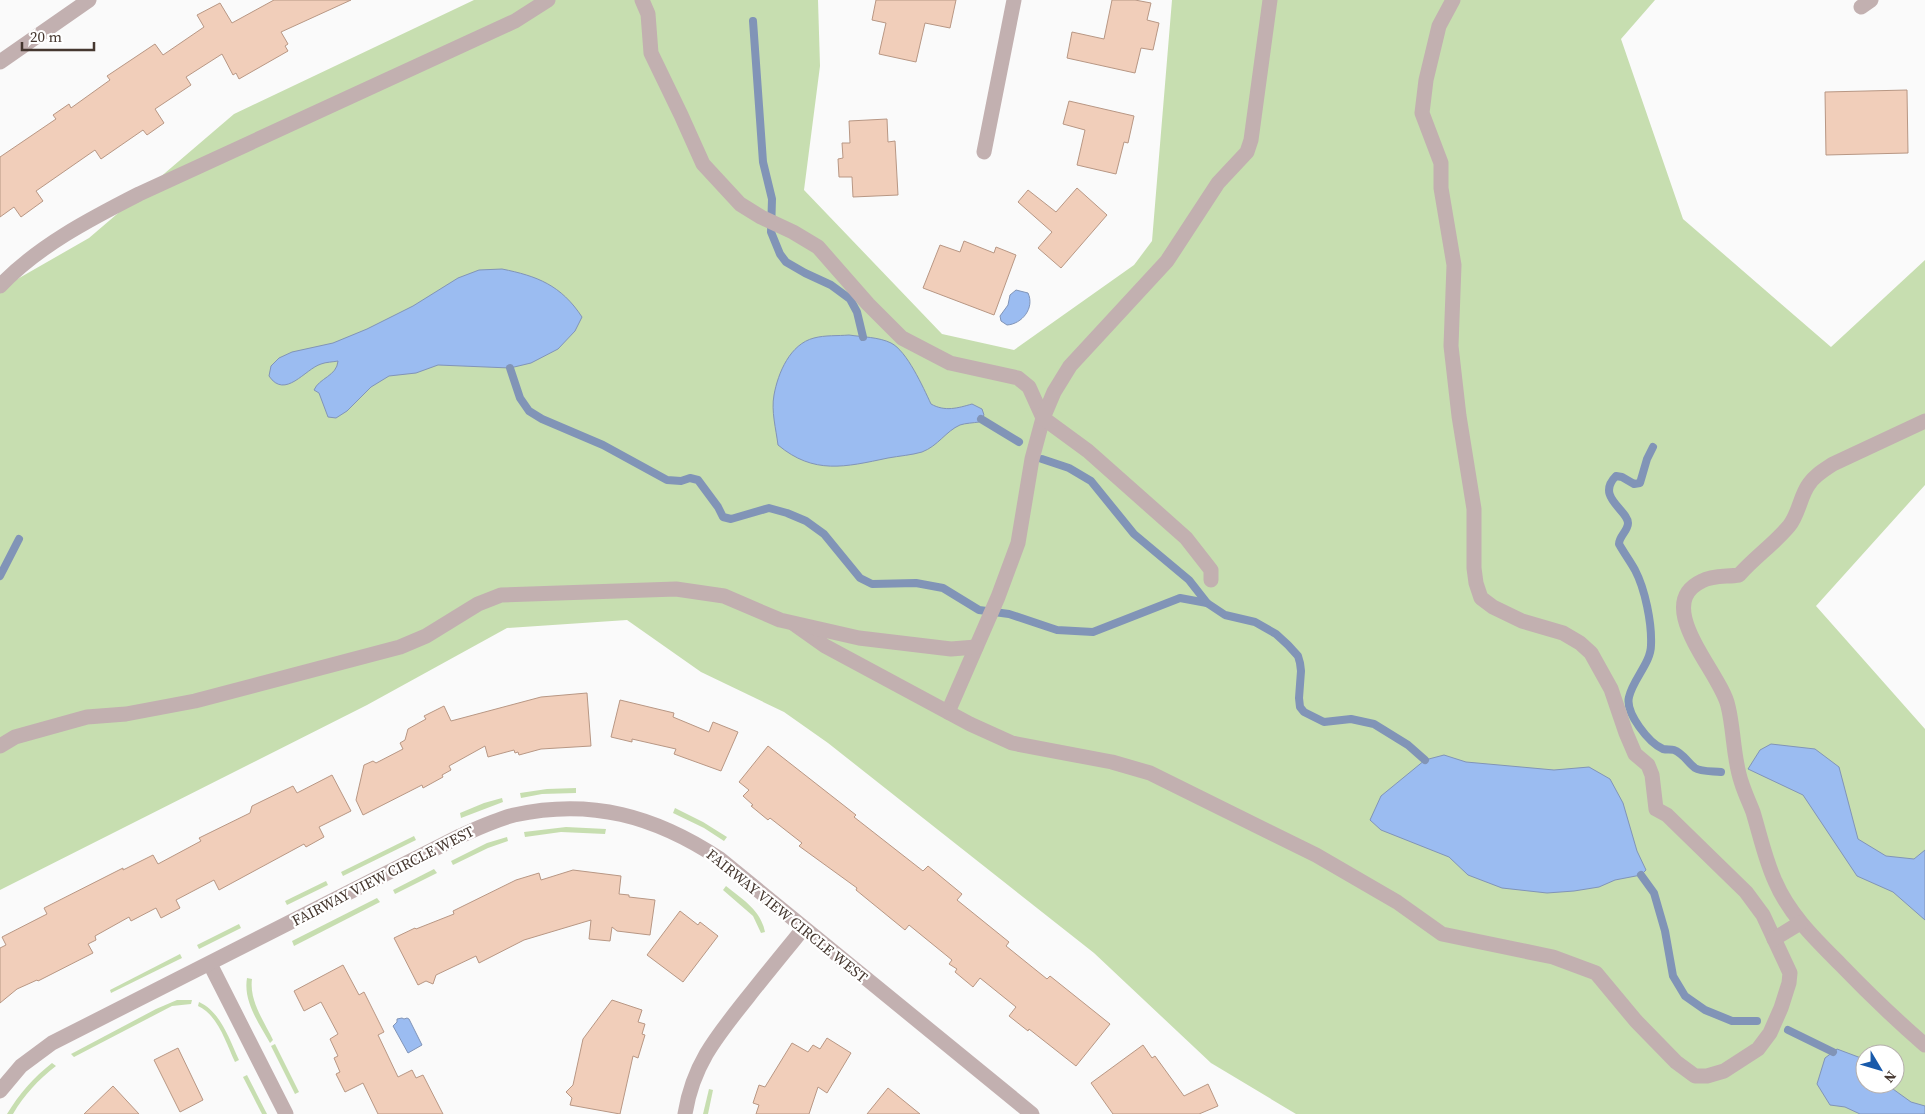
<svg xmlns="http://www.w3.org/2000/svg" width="1925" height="1114" viewBox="0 0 1925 1114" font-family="'Source Serif 4',serif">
	<rect width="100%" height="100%" fill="#fafafa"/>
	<g fill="#c7deb0" fill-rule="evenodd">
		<path d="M 474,0 L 818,0 L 820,66 L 804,190 L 942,334 L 1014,350 L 1134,265 L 1152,241 L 1172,0 L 1655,0 L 1621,39 L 1683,219 L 1831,347 L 1925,260 L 1925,485 L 1816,606 L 1925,729 L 1925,1114 L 1296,1114 L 1211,1063 L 1094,953 L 828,743 L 784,712 L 701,672 L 627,620 L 507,628 L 367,705 L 0,890 L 0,289 L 89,238 L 234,114 ZM 1865,1054 L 1895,1054 L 1895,1084 L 1865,1084 Z"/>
		<path d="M 576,788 L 576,793 L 542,794 L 521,798 L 520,793 L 547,789 Z"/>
		<path d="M 502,798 L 503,802 L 461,818 L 460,813 L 484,803 Z"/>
		<path d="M 675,808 L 703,822 L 727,837 L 724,841 L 704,828 L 673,813 Z"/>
		<path d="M 566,827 L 606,829 L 605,834 L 561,832 L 525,837 L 524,832 Z"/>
		<path d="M 414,836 L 416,840 L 343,876 L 341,872 Z"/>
		<path d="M 507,837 L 508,841 L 488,848 L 453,865 L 451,861 L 487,843 Z"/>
		<path d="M 434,869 L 437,873 L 395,894 L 393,890 Z"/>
		<path d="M 326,881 L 328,885 L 287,905 L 285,901 Z"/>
		<path d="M 726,886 C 742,899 761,910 765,932 L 761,933 L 753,916 L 723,890 Z"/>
		<path d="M 377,898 L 380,902 L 294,946 L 292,941 Z"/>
		<path d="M 239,924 L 241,928 L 199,949 L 197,945 Z"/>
		<path d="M 180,954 L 182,958 L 111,993 L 110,990 Z"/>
		<path d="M 247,978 L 252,979 C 249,1001 264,1021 273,1040 L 270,1043 C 259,1023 243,1002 247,978 Z"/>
		<path d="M 177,1000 L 192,1000 L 191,1004 L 172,1006 L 74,1057 L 71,1054 L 156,1009 Z"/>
		<path d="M 199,1002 C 221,1012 229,1039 239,1060 L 235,1062 C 226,1043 218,1015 198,1006 Z"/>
		<path d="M 275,1044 L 299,1092 L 295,1094 L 271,1046 Z"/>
		<path d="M 52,1063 L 56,1066 C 38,1080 24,1095 13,1114 L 7,1114 C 19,1094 34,1077 52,1063 Z"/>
		<path d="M 247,1075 L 267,1114 L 262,1114 L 243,1077 Z"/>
		<path d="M 709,1089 L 713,1090 L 708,1114 L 703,1114 Z"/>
	</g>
	<g fill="#9bbcf1" stroke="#8194b7">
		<path d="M 502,269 C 537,276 561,285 582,317 L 575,331 L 558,349 L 531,363 L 510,368 L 438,365 L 416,373 L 389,376 L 371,387 L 347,411 L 336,418 L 328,417 L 319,393 L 314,390 C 319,378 337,376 338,361 C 333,362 326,362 321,364 C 305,369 285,400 269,376 L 271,366 L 279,358 L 292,352 L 333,343 L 367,329 L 413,306 L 458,278 L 479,270 Z"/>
		<path d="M 1016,290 L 1028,293 C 1035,308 1022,324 1007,325 L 1001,321 L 1000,316 L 1008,305 L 1010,295 Z"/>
		<path d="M 849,335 C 862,337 879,337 891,343 C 907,351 923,387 931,404 C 945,412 958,408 972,404 L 982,409 L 984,415 L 979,422 C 973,423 966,423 960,425 C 946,431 938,446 922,452 C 912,455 899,456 888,458 C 845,467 814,475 778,445 C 776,429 771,411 774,395 C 778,373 790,344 814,338 C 825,335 838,336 849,335 Z"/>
		<path d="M 1771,744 L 1815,749 L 1839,767 L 1858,839 L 1886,856 L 1914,859 L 1925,850 L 1925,920 L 1893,892 L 1857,876 L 1803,795 L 1748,769 L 1760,750 Z"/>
		<path d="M 1444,755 L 1466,762 L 1554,770 L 1589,767 L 1610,779 L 1623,803 L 1637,851 L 1646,870 L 1641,875 L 1615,880 L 1599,887 L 1574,891 L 1547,893 L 1502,888 L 1468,875 L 1449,857 L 1381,830 L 1370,820 L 1381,796 L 1425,760 Z"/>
		<path d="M 402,1018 L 404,1019 L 407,1018 L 409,1019 L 422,1045 L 408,1053 L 393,1026 L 397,1022 L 397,1019 Z"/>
		<path d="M 1837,1049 L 1861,1058 L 1865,1063 L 1865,1084 L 1886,1084 L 1911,1102 L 1925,1106 L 1925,1114 L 1860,1114 L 1845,1107 L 1830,1105 L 1817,1084 L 1825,1058 Z"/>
	</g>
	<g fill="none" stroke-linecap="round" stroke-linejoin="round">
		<g stroke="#8194b7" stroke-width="8">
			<path d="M 753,21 L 763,162 L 772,199 L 771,232 L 780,254 L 786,262 L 805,273 L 831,285 L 850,299 L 857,312 L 863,337"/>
			<path d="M 510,368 L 520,398 L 529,411 L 542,419 L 603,445 L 667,480 L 681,481 L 690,478 L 698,480 L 718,507 L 723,517 L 731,519 L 769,508 L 787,513 L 806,521 L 824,534 L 860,578 L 872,584 L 916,583 L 943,588 L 979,610 L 1009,614 L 1057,630 L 1093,632 L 1180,598 L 1207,603 L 1225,615 L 1255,622 L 1276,634 L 1288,645 L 1298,656 L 1300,663 L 1301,671 L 1299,698 L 1300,707 L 1304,712 L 1324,722 L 1351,719 L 1374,724 L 1408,745 L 1425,760"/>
			<path d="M 981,419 L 1019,442"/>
			<path d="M 1653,447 L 1647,459 L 1640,483 L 1634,484 L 1622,477 L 1616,476 C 1595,497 1628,510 1628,523 C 1628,531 1619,536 1619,544 C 1624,553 1630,561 1635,570 C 1645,589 1652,623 1651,645 C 1651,663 1633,679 1629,697 C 1625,713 1649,743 1663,749 C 1667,750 1671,749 1674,750 C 1683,753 1688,763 1695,768 C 1701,772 1713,771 1721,772"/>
			<path d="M 1042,459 L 1069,468 L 1091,481 L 1134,534 L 1189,580 L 1207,603"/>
			<path d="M 0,576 L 19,539"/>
			<path d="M 1641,875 L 1654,893 L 1665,931 L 1673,976 L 1685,996 L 1705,1010 L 1732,1021 L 1757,1021"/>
			<path d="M 1788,1030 L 1833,1052"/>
		</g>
	</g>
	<g fill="#f1ceba" stroke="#b89784">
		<path d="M 274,0 L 351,0 L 281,32 L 288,44 L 285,46 L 288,51 L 239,79 L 236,73 L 233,75 L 222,54 L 186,77 L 191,85 L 155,109 L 164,123 L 147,135 L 143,130 L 101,159 L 95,150 L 36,191 L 43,201 L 21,217 L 14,207 L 0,217 L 0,157 L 56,119 L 53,115 L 69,104 L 71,108 L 110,80 L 107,76 L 155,44 L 163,55 L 204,27 L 197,15 L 220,3 L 232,23 Z"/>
		<path d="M 876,0 L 956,0 L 950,28 L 925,23 L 916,62 L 879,54 L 886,23 L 872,20 Z"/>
		<path d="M 1112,0 L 1135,0 L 1151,3 L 1147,20 L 1159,23 L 1153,50 L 1141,48 L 1135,73 L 1067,58 L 1072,32 L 1104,39 Z"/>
		<path d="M 1907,90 L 1908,153 L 1826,155 L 1825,92 Z"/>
		<path d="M 1069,101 L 1134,116 L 1128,143 L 1124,142 L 1116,174 L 1077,165 L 1085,130 L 1063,124 Z"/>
		<path d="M 887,119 L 888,142 L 895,141 L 898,195 L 853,197 L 852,177 L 839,177 L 838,159 L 843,158 L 842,143 L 850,143 L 849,121 Z"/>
		<path d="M 1077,188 L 1107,215 L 1061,268 L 1038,248 L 1052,232 L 1018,202 L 1028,190 L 1056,212 Z"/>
		<path d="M 964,241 L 994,253 L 996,247 L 1016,255 L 994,315 L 923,288 L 940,245 L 960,252 Z"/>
		<path d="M 587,693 L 591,746 L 541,749 L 519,755 L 518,752 L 515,753 L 514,750 L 488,757 L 485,746 L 449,766 L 451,770 L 442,775 L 443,777 L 423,788 L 422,785 L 363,815 L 356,800 L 364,765 L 373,761 L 376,763 L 403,749 L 400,743 L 405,740 L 408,729 L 426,719 L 424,716 L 444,706 L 451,721 L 541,697 Z"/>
		<path d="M 620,700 L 674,713 L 673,717 L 709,732 L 713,722 L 738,732 L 721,771 L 674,754 L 676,749 L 632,739 L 632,742 L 611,737 Z"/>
		<path d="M 768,746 L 856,815 L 854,817 L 923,871 L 928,866 L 962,894 L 957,900 L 1009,942 L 1006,946 L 1047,979 L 1050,976 L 1110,1024 L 1076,1066 L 1029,1029 L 1028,1031 L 1009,1016 L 1016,1007 L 980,978 L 973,987 L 955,972 L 957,969 L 949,964 L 952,960 L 909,925 L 905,930 L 856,890 L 857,888 L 799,846 L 802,843 L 770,818 L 768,820 L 751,806 L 753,805 L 743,796 L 749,790 L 739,782 Z"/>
		<path d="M 332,775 L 351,811 L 319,827 L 324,837 L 306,847 L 304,844 L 219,890 L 214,880 L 176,900 L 180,908 L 161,918 L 156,908 L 131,921 L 129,917 L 95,936 L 96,940 L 88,944 L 93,953 L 38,981 L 37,980 L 17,989 L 0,1003 L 0,948 L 6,945 L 2,937 L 47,914 L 44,908 L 123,868 L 123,870 L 153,855 L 158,864 L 201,841 L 199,838 L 250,813 L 252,806 L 293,786 L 297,793 Z"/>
		<path d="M 573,870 L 621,876 L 619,894 L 629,895 L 629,897 L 655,900 L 650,935 L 617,931 L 612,927 L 610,941 L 589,939 L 591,920 L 524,940 L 479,963 L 476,956 L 436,975 L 433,984 L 426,981 L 418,985 L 394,938 L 415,928 L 416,929 L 454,914 L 453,911 L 516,880 L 539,873 L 541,880 Z"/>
		<path d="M 680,911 L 698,925 L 700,922 L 718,936 L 683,982 L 647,955 Z"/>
		<path d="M 343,965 L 359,995 L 364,992 L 384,1032 L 378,1035 L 398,1077 L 412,1070 L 416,1078 L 423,1075 L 443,1114 L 378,1114 L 363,1083 L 345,1092 L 336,1074 L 340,1072 L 334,1058 L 338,1056 L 330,1039 L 338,1034 L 321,1002 L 304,1011 L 294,991 Z"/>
		<path d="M 612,1000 L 642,1010 L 638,1022 L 645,1024 L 642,1034 L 645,1035 L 638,1058 L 633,1056 L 620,1114 L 570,1105 L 572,1098 L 566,1092 L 573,1085 L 583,1039 Z"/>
		<path d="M 827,1038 L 851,1053 L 827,1093 L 818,1087 L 809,1114 L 756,1114 L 759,1105 L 753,1103 L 759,1085 L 765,1087 L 792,1043 L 808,1052 L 813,1045 L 820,1049 Z"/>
		<path d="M 1143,1045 L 1152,1058 L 1155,1056 L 1184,1096 L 1208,1084 L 1218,1106 L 1199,1114 L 1113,1114 L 1091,1083 Z"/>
		<path d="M 178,1048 L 203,1100 L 180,1112 L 154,1060 Z"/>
		<path d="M 113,1086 L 139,1114 L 84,1114 Z"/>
		<path d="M 888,1088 L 920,1114 L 867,1114 Z"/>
	</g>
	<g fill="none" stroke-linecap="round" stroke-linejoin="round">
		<g stroke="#c2b0b0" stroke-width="15">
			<path d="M 642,0 L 648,14 L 651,53 L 681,115 L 703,164 L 740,204 L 761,217 L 793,232 L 818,247 L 868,304 L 902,338 L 950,363 L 1018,378 L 1029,387 L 1043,418 L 1032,459 L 1018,543 L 998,597 L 948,712"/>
			<path d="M 1861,7 L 1871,0"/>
			<path d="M 0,62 L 89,0"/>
			<path d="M 984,152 L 1014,0"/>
			<path d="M 0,286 C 38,246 90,219 139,194 L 515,21 L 548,0"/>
			<path d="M 1925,421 L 1833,464 C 1824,470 1815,475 1809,484 C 1800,496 1799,514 1789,526 C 1774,544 1755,557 1739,575 C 1727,577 1713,575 1702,581 C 1651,605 1721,673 1728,706 C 1734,730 1733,757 1741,781 C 1744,791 1749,802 1753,812 C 1760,835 1765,859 1775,881 C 1789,914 1815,939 1840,964 C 1867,992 1895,1019 1925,1045"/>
			<path d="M 1211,580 L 1211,570 L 1186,538 L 1088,451 L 1043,418 L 1054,392 L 1070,366 L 1167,261 L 1218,183 L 1247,152 L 1251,140 L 1270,0"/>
			<path d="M 794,624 L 825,646 L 970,724 L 1012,743 L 1112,762 L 1150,773 L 1316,855 L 1397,902 L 1442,934 L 1553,957 L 1596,973 L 1636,1021 L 1676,1062 L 1695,1076 L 1707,1076 L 1724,1071 L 1758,1049 L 1770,1033 L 1781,1008 L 1789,983 L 1790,973 L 1763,915 L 1746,892 L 1667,815 L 1656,809 L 1652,775 L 1648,765 L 1635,754 L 1626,733 L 1611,689 L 1591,653 L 1580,643 L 1563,633 L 1522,621 L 1493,607 L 1481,598 L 1476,583 L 1474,568 L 1474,509 L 1459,416 L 1451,346 L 1454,265 L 1441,188 L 1441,163 L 1422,113 L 1426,80 L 1439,26 L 1453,0"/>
			<path d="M 0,746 L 15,737 L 87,717 L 126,714 L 195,701 L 400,647 L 426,636 L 478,604 L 501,595 L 676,589 L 724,596 L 780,620 L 859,638 L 951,649 L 976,647"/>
			<path d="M 1774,939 L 1800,923"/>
			<path d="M 210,964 L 286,1114"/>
			<path d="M 0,1091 L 21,1066 L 52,1043 L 460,836 C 478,828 495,820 514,815 C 591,798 655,816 720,859 L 1032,1114"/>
			<path d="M 685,1114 C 693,1064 717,1036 748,997 C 766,974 785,951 803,929"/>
		</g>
	</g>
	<g text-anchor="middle" stroke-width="4.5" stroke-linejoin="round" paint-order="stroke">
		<g font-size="15" fill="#45372f" stroke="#fff">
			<text transform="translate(383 876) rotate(-27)" y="5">FAIRWAY VIEW CIRCLE WEST</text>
			<text transform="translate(787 916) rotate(39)" y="5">FAIRWAY VIEW CIRCLE WEST</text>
		</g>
	</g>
	<g transform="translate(1880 1069) rotate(128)"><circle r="24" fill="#ffffff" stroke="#b5afac"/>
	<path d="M0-4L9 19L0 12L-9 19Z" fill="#195aaa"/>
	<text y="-8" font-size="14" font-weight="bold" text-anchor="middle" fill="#45372f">N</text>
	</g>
	<path d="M22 42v8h72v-8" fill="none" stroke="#45372f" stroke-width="2.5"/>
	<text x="30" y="42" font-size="15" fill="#45372f" stroke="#ffffff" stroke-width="4" paint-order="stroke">20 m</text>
</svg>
